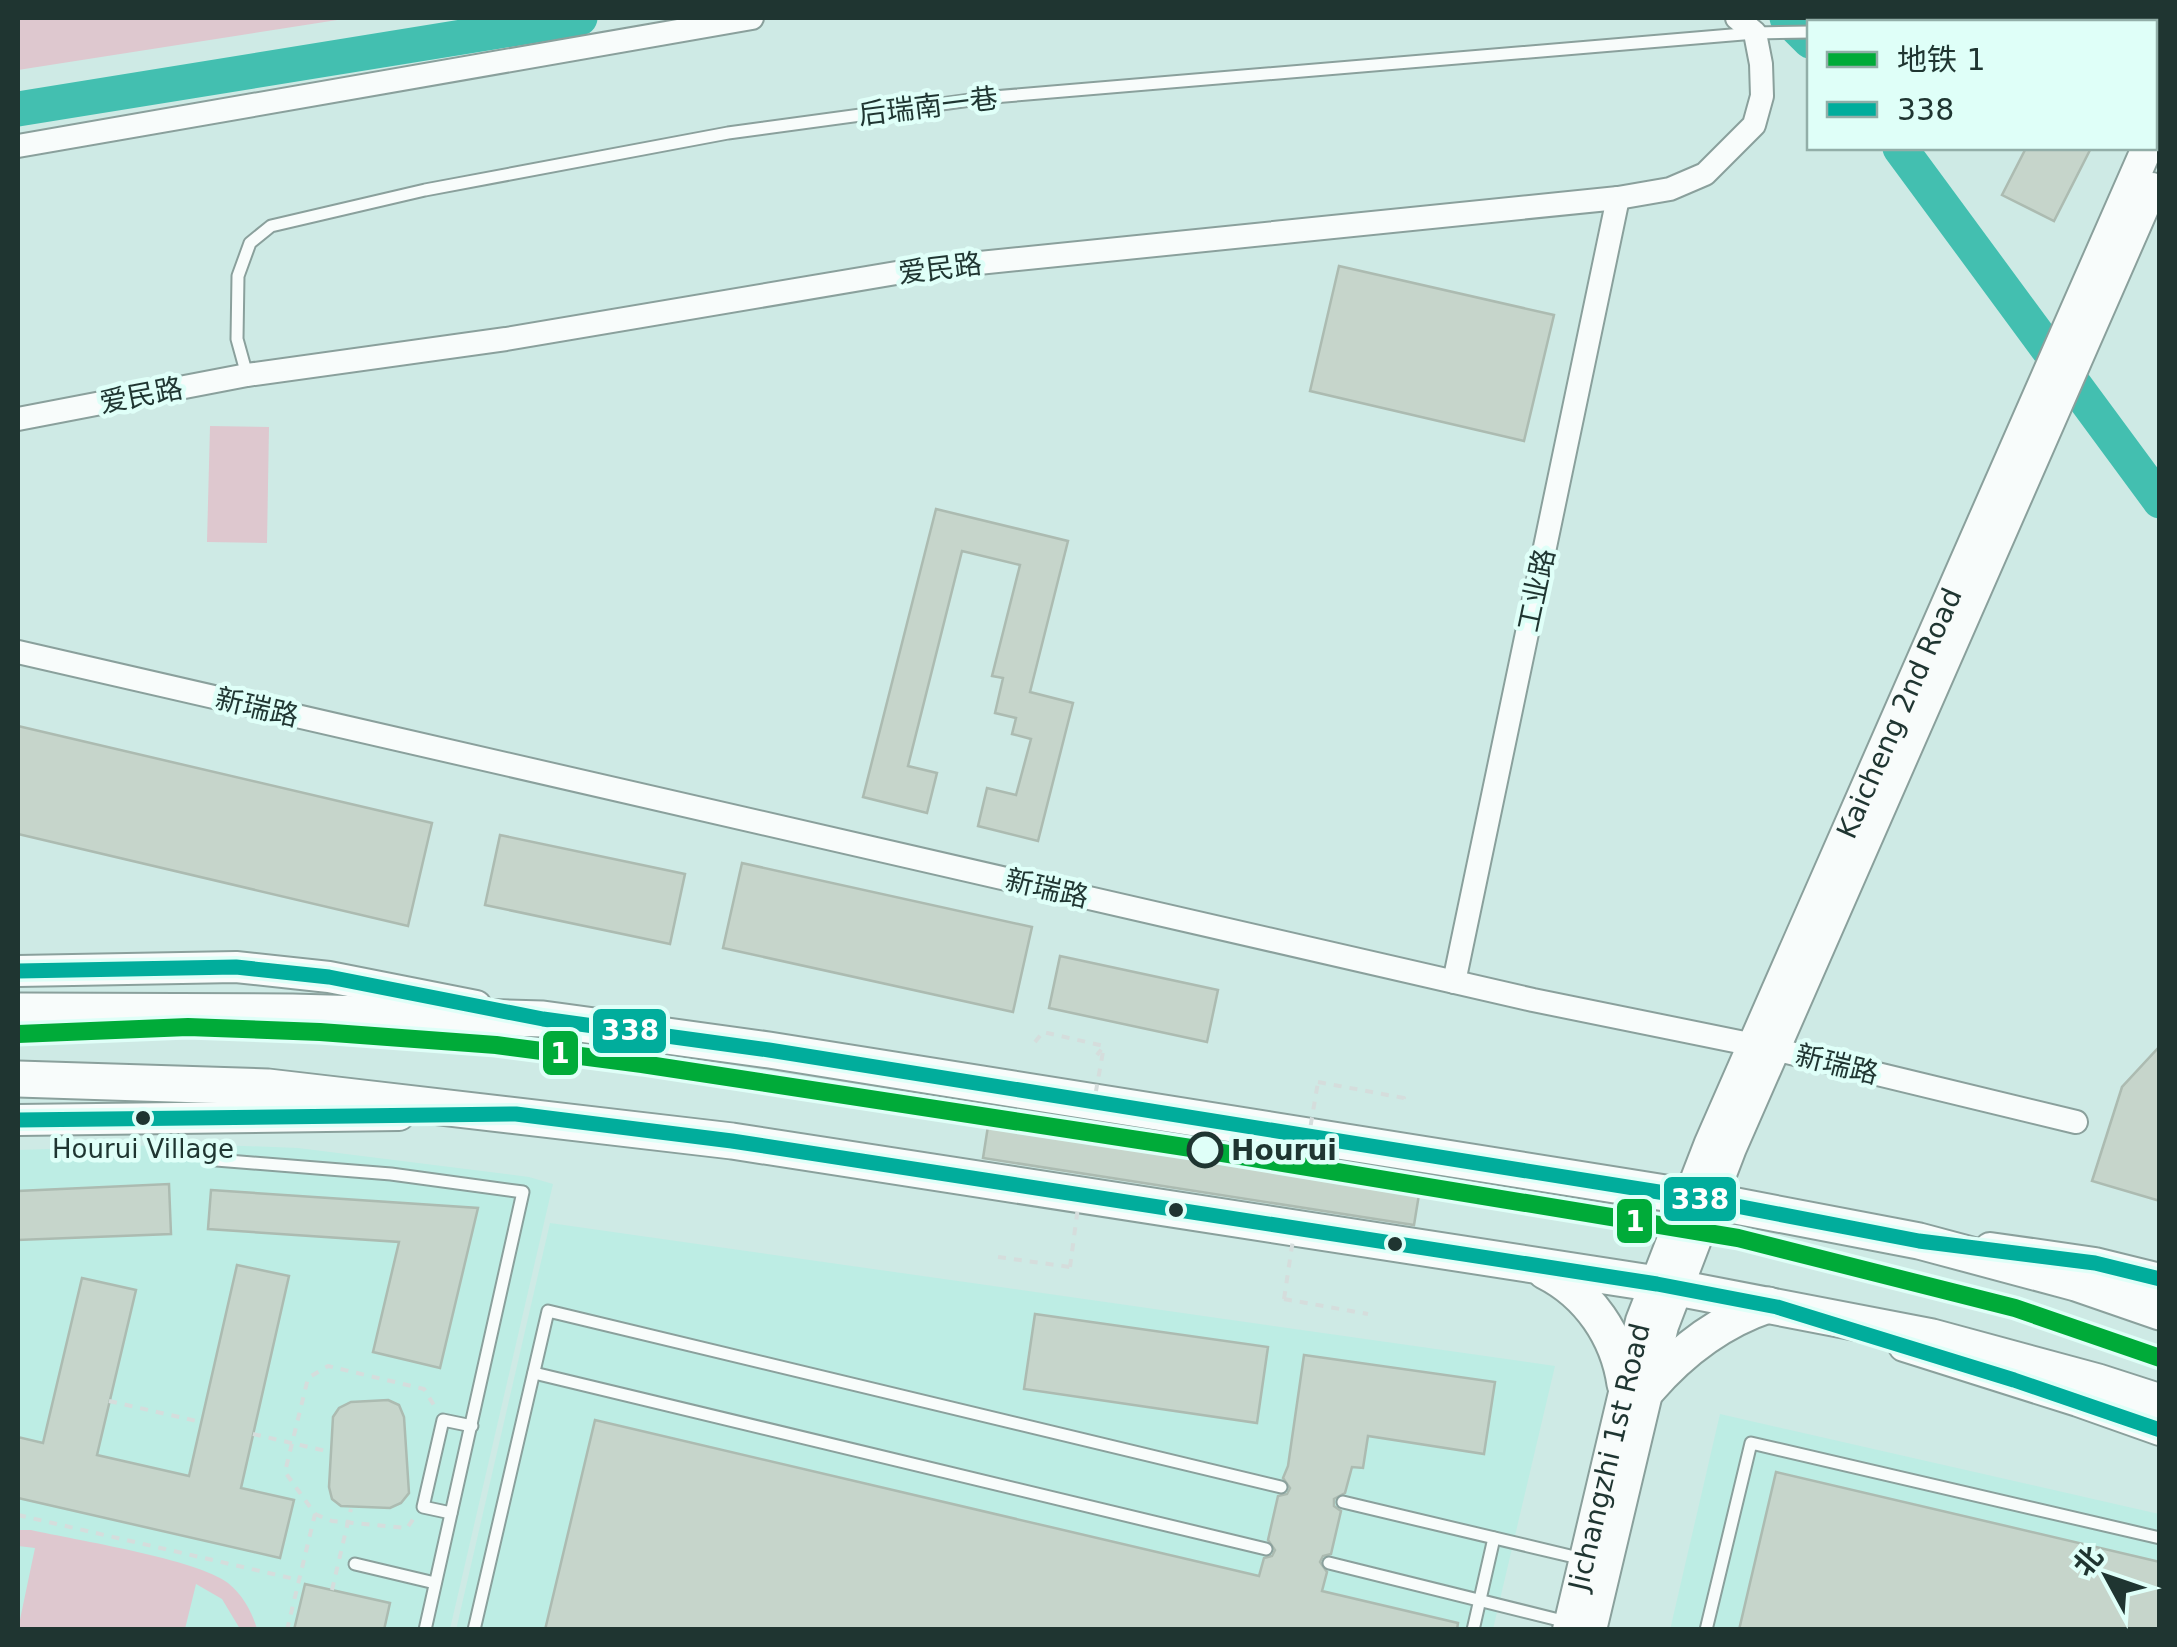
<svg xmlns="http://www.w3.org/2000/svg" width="2177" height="1647" viewBox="0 0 2177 1647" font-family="'DejaVu Sans','Noto Sans SC',sans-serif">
	<rect width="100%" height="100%" fill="#ceeae5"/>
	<g fill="#bdede4">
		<path d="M 191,1144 L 298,1148 L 529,1177 L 553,1184 L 450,1629 L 18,1629 L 18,1150 Z"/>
		<path d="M 550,1223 L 1555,1366 L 1493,1629 L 456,1630 Z"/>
		<path d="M 1720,1414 L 2159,1514 L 2159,1629 L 1670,1630 Z"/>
	</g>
	<g fill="#dec8cf">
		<path d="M 18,18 L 350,18 L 18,70 Z"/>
		<path d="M 210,426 L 269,427 L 267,543 L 207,542 Z"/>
		<path d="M 18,1530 L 31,1530 C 75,1540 197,1559 228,1583 C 243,1595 252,1612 257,1629 L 240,1629 L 222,1599 L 196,1584 L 185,1629 L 18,1629 L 35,1548 L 18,1546 Z"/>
	</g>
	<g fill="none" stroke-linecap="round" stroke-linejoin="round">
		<g stroke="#43bfb0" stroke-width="35">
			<path d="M 1787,18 L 1810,41"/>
			<path d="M 18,109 L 580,18"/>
			<path d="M 1900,148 L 2160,501"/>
		</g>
	</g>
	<g fill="#c6d5cb" stroke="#acbbb1" stroke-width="2.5">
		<path d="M 2026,148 L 2091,148 L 2054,221 L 2002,195 Z"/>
		<path d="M 1339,266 L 1554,315 L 1524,441 L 1310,391 Z"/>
		<path d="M 936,509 L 1068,541 L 1030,692 L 1073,703 L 1038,841 L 978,826 L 987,788 L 1016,795 L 1031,739 L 1012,734 L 1016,718 L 995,713 L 1003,678 L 992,676 L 1020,565 L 962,551 L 908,766 L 937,773 L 927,813 L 863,797 Z"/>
		<path d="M 18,726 L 432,823 L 408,926 L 18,834 Z"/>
		<path d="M 500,835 L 685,874 L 670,944 L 485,905 Z"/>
		<path d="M 742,863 L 1032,927 L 1013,1012 L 723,948 Z"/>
		<path d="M 1060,956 L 1218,990 L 1207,1042 L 1049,1008 Z"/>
		<path d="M 2160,1046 L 2160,1201 L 2092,1181 L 2122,1087 Z"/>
		<path d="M 991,1107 L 1422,1176 L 1414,1225 L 983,1158 Z"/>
		<path d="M 169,1184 L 171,1234 L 18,1240 L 18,1191 Z"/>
		<path d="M 211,1190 L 478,1208 L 440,1368 L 373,1352 L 399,1242 L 208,1229 Z"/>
		<path d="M 237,1265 L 289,1276 L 241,1488 L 294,1500 L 280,1558 L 18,1498 L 18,1437 L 43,1443 L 82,1278 L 136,1290 L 97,1455 L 189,1476 Z"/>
		<path d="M 1035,1314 L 1268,1347 L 1257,1423 L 1024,1389 Z"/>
		<path d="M 1304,1355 L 1495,1382 L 1484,1454 L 1368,1436 L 1363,1468 L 1352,1467 L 1345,1493 L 1334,1499 L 1334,1506 L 1341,1511 L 1331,1554 L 1323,1556 L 1320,1562 L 1327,1572 L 1322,1591 L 1458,1623 L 1457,1630 L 545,1630 L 595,1420 L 1259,1576 L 1264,1558 L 1272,1556 L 1275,1550 L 1268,1540 L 1278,1496 L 1287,1494 L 1290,1488 L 1283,1478 L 1288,1466 Z"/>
		<path d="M 388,1400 L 399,1405 L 404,1417 L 409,1493 L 401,1503 L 390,1508 L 341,1506 L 332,1499 L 329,1487 L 333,1417 L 339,1408 L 351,1402 Z"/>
		<path d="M 1776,1472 L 2160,1562 L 2160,1630 L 1739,1630 Z"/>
		<path d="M 305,1584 L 390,1603 L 384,1630 L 294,1630 Z"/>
	</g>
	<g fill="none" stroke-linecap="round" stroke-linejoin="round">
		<g stroke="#8aa09c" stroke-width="15">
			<g id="lane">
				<path d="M 2154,25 L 2160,24"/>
				<path d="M 247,375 L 237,339 L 238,276 L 250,243 L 271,226 L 425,190 L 728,133 L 993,97 L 1755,33 L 1810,32"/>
				<path d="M 216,1160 L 391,1174 L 523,1192 L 425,1630"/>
				<path d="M 534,1373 L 1266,1549"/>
				<path d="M 1343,1502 L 1583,1559"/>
				<path d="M 451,1513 L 423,1507 L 443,1420 L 472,1426"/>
				<path d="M 1329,1563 L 1567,1622"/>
				<path d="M 355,1564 L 435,1583"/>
				<path d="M 474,1630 L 548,1311 L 1281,1487"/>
				<path d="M 1473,1630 L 1494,1538"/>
				<path d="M 1706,1630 L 1751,1443 L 2160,1538"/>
			</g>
		</g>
		<g stroke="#8aa09c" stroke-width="26">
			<g id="street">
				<path d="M 18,146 L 752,18"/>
				<path d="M 18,419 L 247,375 L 506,339 L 920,269 L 1618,198 L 1670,189 L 1705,174 L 1754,125 L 1762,96 L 1761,64 L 1755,33 L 1737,18"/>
				<path d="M 18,652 L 1533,1000 L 1774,1049 L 2076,1122"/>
				<path d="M 1454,982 L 1618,198"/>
			</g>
		</g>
		<g stroke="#8aa09c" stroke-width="34">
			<g id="secondary">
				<path d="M 18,971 L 236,967 L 329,977 L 476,1006"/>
				<path d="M 18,1120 L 399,1115"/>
				<path d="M 1990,1248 L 2095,1263 L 2160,1279"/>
				<path d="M 1904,1346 L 2078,1401 L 2160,1430"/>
				<path id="s1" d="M 1568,1630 L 1641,1321 L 1710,1143 L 2147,148"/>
				<path d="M 1591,1630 L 1663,1326 L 1731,1148 L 2152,188"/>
			</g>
		</g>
		<g stroke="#8aa09c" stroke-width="39">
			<g id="primary">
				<path d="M 18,1011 L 292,1012 L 543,1019 L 769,1050 L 1684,1196 L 1919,1241 L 2076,1283 L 2160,1312"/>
				<path d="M 18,1079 L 268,1087 L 732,1141 L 1657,1284 L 1932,1337 L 2098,1382 L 2160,1402"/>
				<path d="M 1545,1271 C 1589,1293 1618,1336 1625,1384"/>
				<path d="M 1648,1389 C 1681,1351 1720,1321 1768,1305"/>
			</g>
		</g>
		<g stroke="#d5dddc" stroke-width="4" stroke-dasharray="8 8" stroke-linecap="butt">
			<path d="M 1035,1042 L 1043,1032 L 1104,1046 L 1097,1055"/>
			<path d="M 1318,1082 L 1404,1098 L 1401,1106"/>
			<path d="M 998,1257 L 1070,1267"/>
			<path d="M 1284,1299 L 1368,1314"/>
			<path d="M 109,1401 L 201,1422"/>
			<path d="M 315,1514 L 332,1521 L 407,1528 L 414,1518"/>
			<path d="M 18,1515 L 299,1580"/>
			<path d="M 287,1630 L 315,1514 L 285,1472 L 308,1378 L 328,1366 L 424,1389 L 435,1407"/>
		</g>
		<use href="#lane" stroke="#f8fcfb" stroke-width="11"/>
		<use href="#street" stroke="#f8fcfb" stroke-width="22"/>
		<use href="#secondary" stroke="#f8fcfb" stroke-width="30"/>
		<use href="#primary" stroke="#f8fcfb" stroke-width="35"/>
		<g stroke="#d5dddc" stroke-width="4" stroke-dasharray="8 8" stroke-linecap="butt">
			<path d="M 1093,1108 L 1104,1046"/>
			<path d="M 1308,1141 L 1318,1082"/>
			<path d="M 1070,1267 L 1080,1192"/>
			<path d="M 1284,1299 L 1295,1226"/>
			<path d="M 253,1434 L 330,1452"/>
			<path d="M 332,1590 L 351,1509"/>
		</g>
		<g stroke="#dffff8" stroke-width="22">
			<g id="bus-1">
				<path d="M 18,971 L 236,967 L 329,977 L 543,1019 L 769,1050 L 1684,1196 L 1919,1241 L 2095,1263 L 2160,1279"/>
				<path d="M 18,1120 L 516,1114 L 732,1141 L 1657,1284 L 1777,1307 L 2014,1380 L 2160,1430"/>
			</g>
		</g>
		<use href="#bus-1" stroke="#01ad9c" stroke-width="15"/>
		<g stroke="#dffff8" stroke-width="25">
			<path id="metro-1" d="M 18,1034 L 188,1027 L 320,1032 L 496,1045 L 642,1064 L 1204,1150 L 1738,1238 L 2015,1308 L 2160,1358"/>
		</g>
		<use href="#metro-1" stroke="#00ab39" stroke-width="18"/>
	</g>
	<g fill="#1f3531" stroke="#dffff8" stroke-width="4">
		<circle cx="143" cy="1118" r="9"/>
		<circle cx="1176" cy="1210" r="9"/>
		<circle cx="1395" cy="1244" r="9"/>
	</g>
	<circle fill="#dffff8" stroke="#1f3531" stroke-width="5" cx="1205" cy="1150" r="16"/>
	<g text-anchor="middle" stroke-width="9" stroke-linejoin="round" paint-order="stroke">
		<g font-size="26" fill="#1f3531" stroke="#dffff8">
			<text x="143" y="1158">Hourui Village</text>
		</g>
		<g font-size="28" fill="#1f3531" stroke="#dffff8">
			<text transform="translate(928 106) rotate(-7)" y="10">后瑞南一巷</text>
			<text transform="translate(940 268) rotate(-7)" y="10">爱民路</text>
			<text transform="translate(141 395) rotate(-11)" y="10">爱民路</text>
			<text transform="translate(1536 590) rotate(-78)" y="10">工业路</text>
			<text transform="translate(257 707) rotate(13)" y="10">新瑞路</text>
			<text dy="10" stroke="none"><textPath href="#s1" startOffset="978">Kaicheng 2nd Road</textPath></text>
			<text transform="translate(1047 888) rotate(13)" y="10">新瑞路</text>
			<text transform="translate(1837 1064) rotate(14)" y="10">新瑞路</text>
			<text dy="10" stroke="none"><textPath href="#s1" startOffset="178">Jichangzhi 1st Road</textPath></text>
		</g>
		<g font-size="28" font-weight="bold" fill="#1f3531" stroke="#dffff8" text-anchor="start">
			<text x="1231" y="1160">Hourui</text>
		</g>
	</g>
	<g stroke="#dffff8" stroke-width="4">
		<rect x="591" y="1007" width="77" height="48" rx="10" fill="#01ad9c"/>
		<rect x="541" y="1029" width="39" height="48" rx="10" fill="#00ab39"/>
		<rect x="1662" y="1175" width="76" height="48" rx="10" fill="#01ad9c"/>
		<rect x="1615" y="1197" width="39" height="48" rx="10" fill="#00ab39"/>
	</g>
	<g font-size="28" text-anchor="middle" font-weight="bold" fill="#fff">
		<text x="630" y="1040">338</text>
		<text x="560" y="1063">1</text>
		<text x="1700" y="1209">338</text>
		<text x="1635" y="1231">1</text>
	</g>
	<rect width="2177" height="1647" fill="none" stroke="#1f3531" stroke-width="40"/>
	<rect x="1807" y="20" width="350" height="130" fill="#dffff8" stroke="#92aea8" stroke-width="2.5"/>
	<rect x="1827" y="52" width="50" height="15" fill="#00ab39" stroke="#92aea8" stroke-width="2.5"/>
	<text x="1897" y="70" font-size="30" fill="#1f3531">地铁 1</text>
	<rect x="1827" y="102" width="50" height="15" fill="#01ad9c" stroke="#92aea8" stroke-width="2.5"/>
	<text x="1897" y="120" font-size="30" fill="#1f3531">338</text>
	<g transform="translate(2107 1577) rotate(310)" stroke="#dffff8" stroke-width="8" paint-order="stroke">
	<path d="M0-8L18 38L0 25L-18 38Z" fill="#1f3531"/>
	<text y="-15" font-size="28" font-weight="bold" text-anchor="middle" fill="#1f3531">北</text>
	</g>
</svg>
